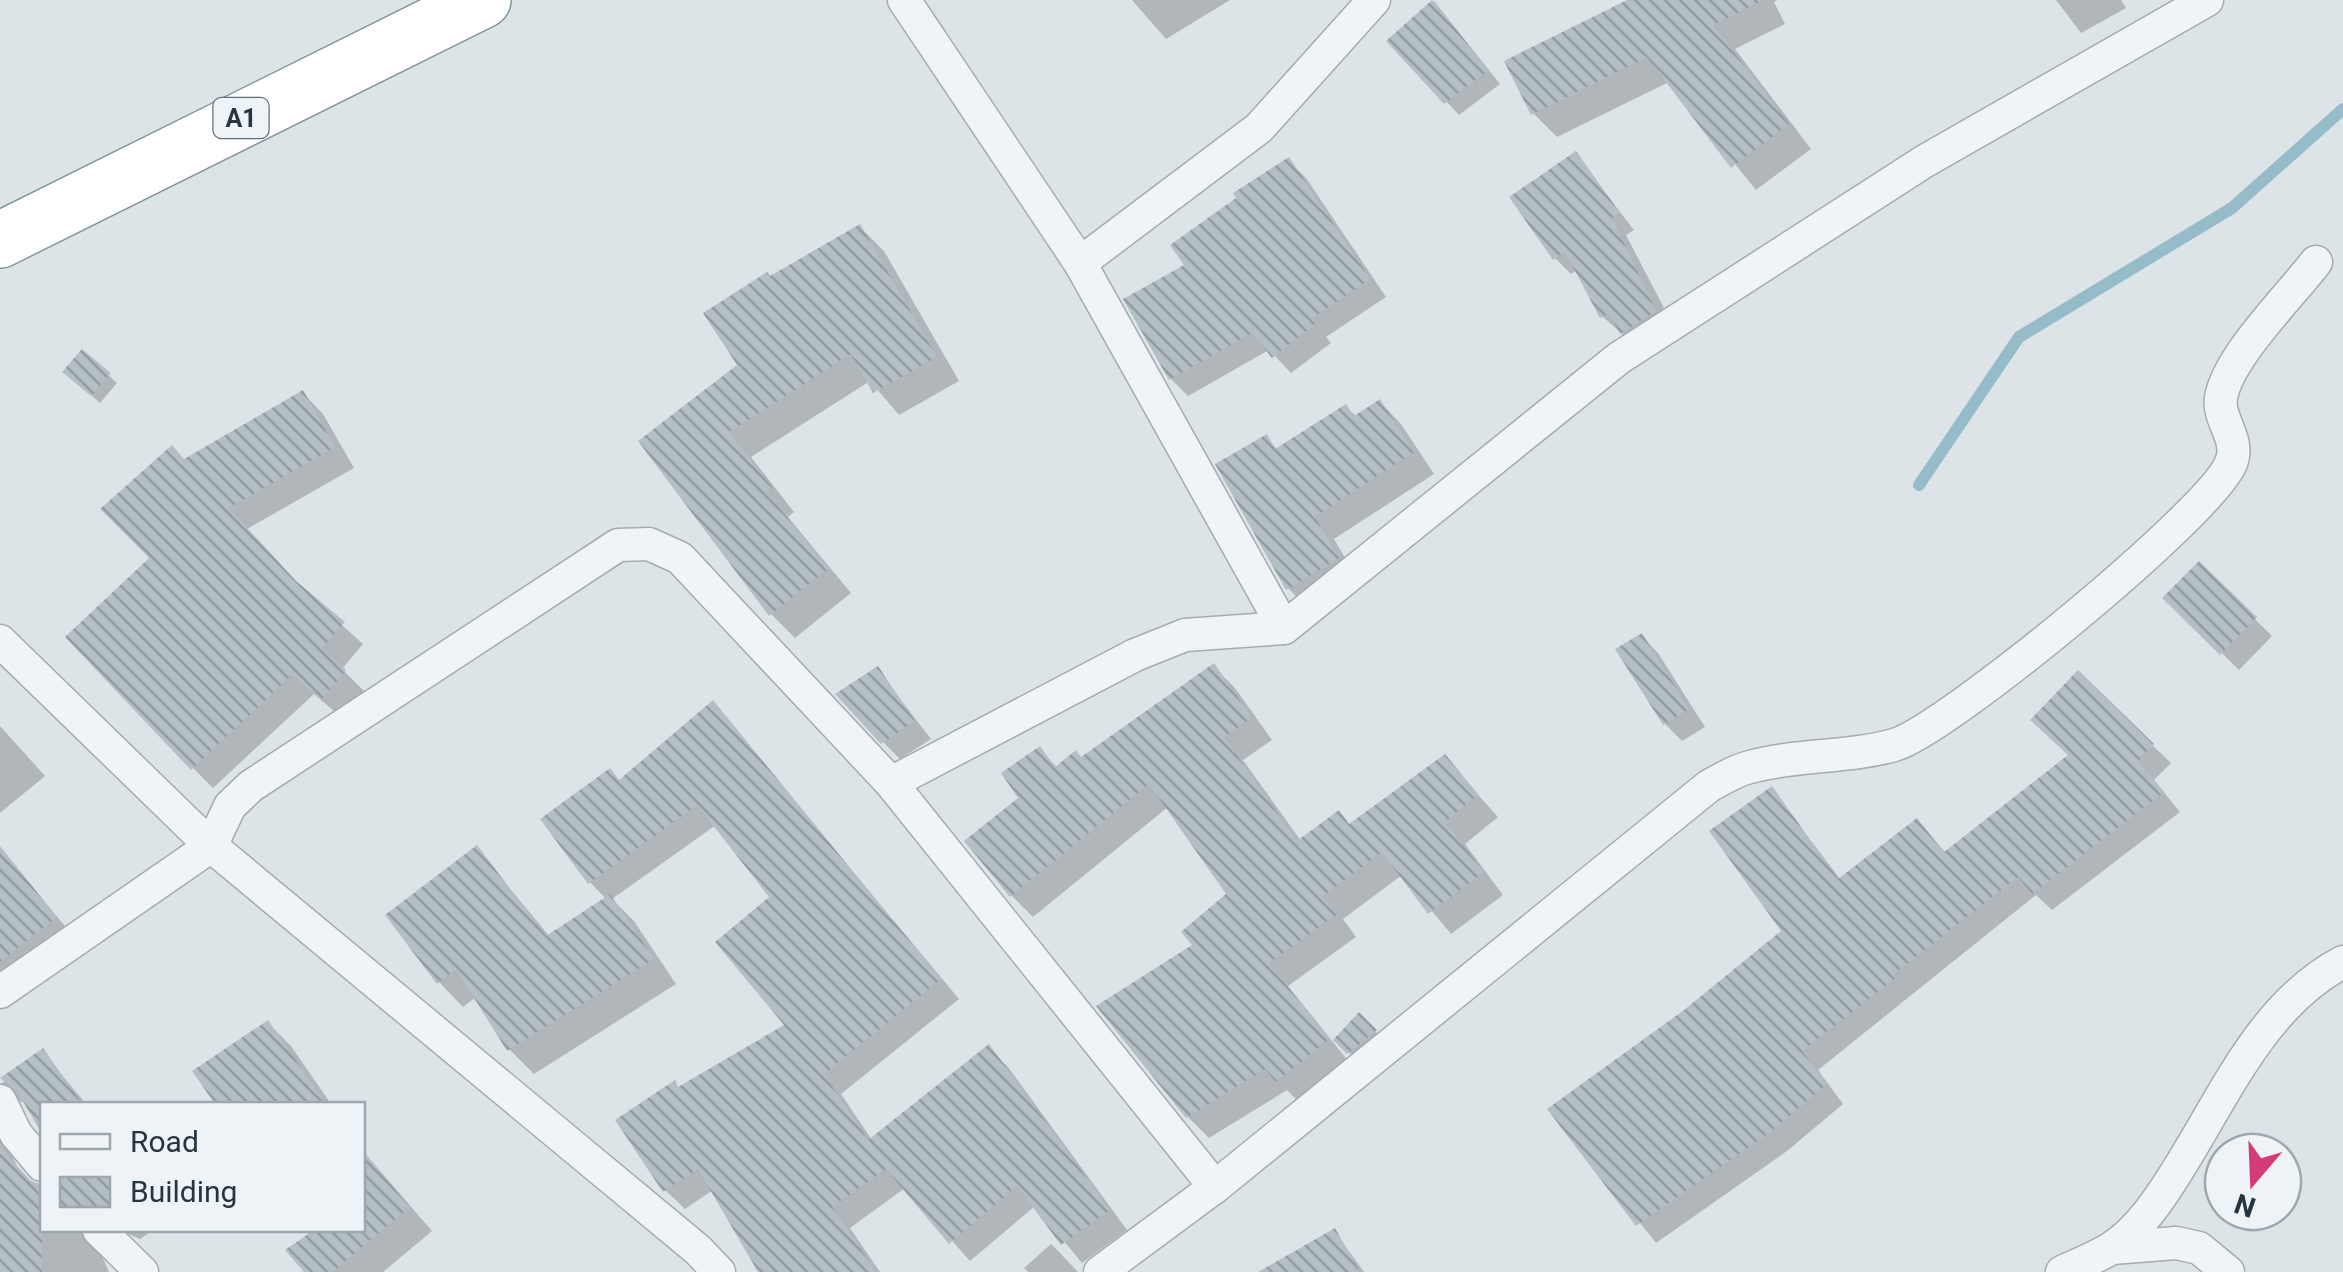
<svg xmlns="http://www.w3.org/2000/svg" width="2343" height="1272" viewBox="0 0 2343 1272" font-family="Roboto,sans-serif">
	<defs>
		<pattern id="building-back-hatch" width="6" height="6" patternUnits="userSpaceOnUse" patternTransform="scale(2.5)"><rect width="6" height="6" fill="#b4bfc5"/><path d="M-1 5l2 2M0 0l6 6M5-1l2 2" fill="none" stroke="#929ca1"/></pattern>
	</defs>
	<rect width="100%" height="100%" fill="#dde4e8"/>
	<g fill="#0003">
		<path d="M 1132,0 L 1230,0 L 1166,39 Z"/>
		<path d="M 1632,0 L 1777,0 L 1774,2 L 1785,24 L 1735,49 L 1811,149 L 1756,190 L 1669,82 L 1557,137 L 1533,113 Z"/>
		<path d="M 2056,0 L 2121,0 L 2126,8 L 2081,33 Z"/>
		<path d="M 1434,1 L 1500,84 L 1459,115 L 1390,41 Z"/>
		<path d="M 1575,154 L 1634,230 L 1626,235 L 1664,308 L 1661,310 L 1670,327 L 1638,348 L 1602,316 L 1577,270 L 1571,274 L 1555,258 Z"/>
		<path d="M 1289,161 L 1306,178 L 1386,297 L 1326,337 L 1331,343 L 1291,373 L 1269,350 L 1188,396 L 1171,379 L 1188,266 L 1239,199 Z"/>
		<path d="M 860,227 L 884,251 L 959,381 L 899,415 L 870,381 L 751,457 L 794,512 L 788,517 L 851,593 L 795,638 L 771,614 L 642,442 L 741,366 L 770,278 Z"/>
		<path d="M 83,352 L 117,383 L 100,403 L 73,380 Z"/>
		<path d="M 303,393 L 323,414 L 354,468 L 247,529 L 303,590 L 363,644 L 342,669 L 365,692 L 342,718 L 314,694 L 213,788 L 193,768 L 152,558 L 184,461 Z"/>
		<path d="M 1380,402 L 1401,424 L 1434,474 L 1334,539 L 1358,580 L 1309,609 L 1288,588 L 1266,438 L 1278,450 L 1346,407 L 1357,417 Z"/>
		<path d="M 2199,564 L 2272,636 L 2239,670 L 2166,598 Z"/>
		<path d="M 1641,636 L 1658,653 L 1705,727 L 1682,741 L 1665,724 Z"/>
		<path d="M 1214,667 L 1235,688 L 1272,740 L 1243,760 L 1301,841 L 1351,826 L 1445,758 L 1498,817 L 1465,844 L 1503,895 L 1451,934 L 1402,875 L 1343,919 L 1356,937 L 1288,986 L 1349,1062 L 1299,1102 L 1287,1090 L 1209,1138 L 1188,1117 L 1196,946 L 1230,895 L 1168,807 L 1033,917 L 1012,896 L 1021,798 L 1039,749 L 1058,768 L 1082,759 Z"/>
		<path d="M 877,669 L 931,739 L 900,759 L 883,742 Z"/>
		<path d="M 2078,674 L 2171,763 L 2154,780 L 2180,812 L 2052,910 L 2036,895 L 1818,1070 L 1843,1104 L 1787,1151 L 1656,1243 L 1550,1109 L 1686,1012 L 1784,931 L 1772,790 L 1841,880 L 1917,821 L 1946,853 L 2071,756 Z"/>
		<path d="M 713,704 L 959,999 L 841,1094 L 872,1140 L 989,1048 L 1008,1067 L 1127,1230 L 1082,1263 L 1035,1206 L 970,1261 L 905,1188 L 850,1228 L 880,1272 L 761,1272 L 713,1190 L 685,1209 L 665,1190 L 680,1089 L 788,1026 L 773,897 L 716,825 L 612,899 L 634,921 L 676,984 L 534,1074 L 509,1049 L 476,997 L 463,1007 L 439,982 L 477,849 L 550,937 L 606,899 L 590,882 L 610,771 L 621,782 Z"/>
		<path d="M 0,726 L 45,776 L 0,813 Z"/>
		<path d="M 6,856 L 75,938 L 0,997 L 0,861 Z"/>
		<path d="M 1359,1016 L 1383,1039 L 1357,1060 L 1336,1040 Z"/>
		<path d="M 268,1023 L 291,1046 L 331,1104 L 218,1104 L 196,1072 Z"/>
		<path d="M 42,1051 L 86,1104 L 42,1104 L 42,1132 L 25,1102 L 17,1101 L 0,1085 Z"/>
		<path d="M 0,1110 L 0,1131 L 17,1166 L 35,1186 L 42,1184 L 42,1230 L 115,1230 L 98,1247 L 109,1272 L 0,1272 Z"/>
		<path d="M 362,1150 L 432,1231 L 383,1272 L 307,1272 L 310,1236 L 305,1230 L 362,1230 Z"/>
		<path d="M 119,1230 L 153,1230 L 140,1239 Z"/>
		<path d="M 1335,1232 L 1364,1272 L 1287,1272 Z"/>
		<path d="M 1051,1244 L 1059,1252 L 1078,1272 L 1028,1272 L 1024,1268 Z"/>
	</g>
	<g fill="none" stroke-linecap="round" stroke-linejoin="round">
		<path stroke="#96bcca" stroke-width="12" d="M 1919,485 L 2019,337 L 2232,208 L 2343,109"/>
	</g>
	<g fill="url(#building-back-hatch)">
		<path d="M 1432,0 L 1489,70 L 1444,104 L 1386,41 Z"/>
		<path d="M 1627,0 L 1763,0 L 1713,25 L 1789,124 L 1731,168 L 1647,57 L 1531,115 L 1504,61 Z"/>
		<path d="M 1576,151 L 1620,213 L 1612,218 L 1656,311 L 1620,334 L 1609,313 L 1600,318 L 1565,252 L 1553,260 L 1509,197 Z"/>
		<path d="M 1289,157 L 1370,279 L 1311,319 L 1315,324 L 1272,358 L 1252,333 L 1169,380 L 1123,299 L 1184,265 L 1170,245 L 1236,198 L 1233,193 Z"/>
		<path d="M 860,224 L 937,357 L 873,393 L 851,354 L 729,432 L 772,487 L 766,492 L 829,568 L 769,616 L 638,441 L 737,365 L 703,313 L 767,272 L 770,276 Z"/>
		<path d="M 82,349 L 111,373 L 91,396 L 62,372 Z"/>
		<path d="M 303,390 L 335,447 L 229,508 L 296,581 L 345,622 L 322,648 L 346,670 L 321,700 L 292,675 L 191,770 L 65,637 L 149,558 L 100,509 L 172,445 L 184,459 Z"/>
		<path d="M 1380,399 L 1414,452 L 1315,517 L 1339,558 L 1286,590 L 1215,464 L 1267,434 L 1275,449 L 1346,404 L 1354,416 Z"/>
		<path d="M 2199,561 L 2257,617 L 2220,655 L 2162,598 Z"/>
		<path d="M 1642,633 L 1689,709 L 1663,725 L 1615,649 Z"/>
		<path d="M 1214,663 L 1252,718 L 1224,737 L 1297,841 L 1339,810 L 1349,824 L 1445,754 L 1478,794 L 1445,822 L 1484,872 L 1428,914 L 1382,852 L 1323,896 L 1337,914 L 1269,963 L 1329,1039 L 1276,1082 L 1265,1069 L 1186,1118 L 1096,1006 L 1192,945 L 1181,932 L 1226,894 L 1149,784 L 1010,897 L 964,841 L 1018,798 L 1001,773 L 1040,746 L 1055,767 L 1076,750 L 1081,757 Z"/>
		<path d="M 878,666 L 915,721 L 881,744 L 835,694 Z"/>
		<path d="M 2078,670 L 2154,744 L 2138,761 L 2164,792 L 2032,894 L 2018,877 L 1894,974 L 1897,977 L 1802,1051 L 1827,1084 L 1769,1133 L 1636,1226 L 1547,1109 L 1684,1010 L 1781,931 L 1709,831 L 1772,786 L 1838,879 L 1917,818 L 1944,852 L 2068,755 L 2030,720 Z"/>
		<path d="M 713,700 L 941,979 L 824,1074 L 868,1140 L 989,1044 L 1110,1210 L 1061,1245 L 1017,1186 L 949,1244 L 886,1169 L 832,1207 L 876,1272 L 758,1272 L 698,1169 L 663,1192 L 615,1120 L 675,1080 L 678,1087 L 784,1025 L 715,942 L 769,897 L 697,805 L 588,884 L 540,819 L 610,768 L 619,780 Z"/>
		<path d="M 477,845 L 546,936 L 610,894 L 654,959 L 507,1051 L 456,969 L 437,984 L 385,915 Z"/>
		<path d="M 0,846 L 57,917 L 0,962 Z"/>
		<path d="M 1359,1012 L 1377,1030 L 1347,1054 L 1333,1040 Z"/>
		<path d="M 268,1020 L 326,1104 L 215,1104 L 192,1071 Z"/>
		<path d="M 43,1048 L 82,1104 L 42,1104 L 42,1134 L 17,1091 L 0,1078 Z"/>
		<path d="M 0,1146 L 27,1179 L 42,1185 L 42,1272 L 0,1272 Z"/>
		<path d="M 362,1150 L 410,1207 L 332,1272 L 304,1272 L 285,1250 L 314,1230 L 362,1230 Z"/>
		<path d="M 1335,1228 L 1360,1272 L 1258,1272 Z"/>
	</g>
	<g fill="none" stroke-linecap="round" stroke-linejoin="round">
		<g stroke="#a2acb2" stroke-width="35">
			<g id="minor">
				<path d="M 904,0 L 1080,263 L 1284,628"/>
				<path d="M 1080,263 L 1259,128 L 1374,0"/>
				<path d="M 0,641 L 211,846 L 698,1250 L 719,1272"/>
				<path d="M 891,783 L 1135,655 L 1185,635 L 1284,628 L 1619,358 L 1925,161 L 2207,0"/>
				<path d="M 0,992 L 211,846 L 230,806 L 251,786 L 618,545 L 649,544 L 680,558 L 891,783 L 1215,1187"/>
				<path d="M 0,1101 L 16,1134 L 42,1165"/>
				<path d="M 99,1230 L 142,1272"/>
				<path d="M 2112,1248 L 2176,1243 L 2199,1248 L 2228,1272"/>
				<path d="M 1100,1272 L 1215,1187 L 1709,786 C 1722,779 1736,770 1750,767 C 1797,754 1848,758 1894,745 C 1945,731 2212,512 2231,463 C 2241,439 2217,419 2221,398 C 2227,358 2290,296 2316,262"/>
				<path d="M 2062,1272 C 2077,1265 2095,1258 2110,1249 C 2139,1231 2161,1197 2179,1168 C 2225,1095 2263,1004 2343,962"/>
			</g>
		</g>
		<g stroke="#84959f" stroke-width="58">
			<path id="trunk" d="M 0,240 L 483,0"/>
		</g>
		<use href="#minor" stroke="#f0f4f6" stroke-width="32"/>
		<use href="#trunk" stroke="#fff" stroke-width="55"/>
	</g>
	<g text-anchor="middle" stroke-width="9" stroke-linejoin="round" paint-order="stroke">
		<rect fill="#edf3f6" stroke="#626e76" stroke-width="2.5" x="213.5" y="98" width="55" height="40" rx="8"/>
		<g font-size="25" font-weight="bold" fill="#26353f">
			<text x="241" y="127">A1</text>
		</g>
	</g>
	<rect x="40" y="1102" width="325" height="130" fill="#edf3f6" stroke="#9da7ad" stroke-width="2.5"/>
	<rect x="60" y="1134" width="50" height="15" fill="#f0f4f6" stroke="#9da7ad" stroke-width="2.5"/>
	<text x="130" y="1152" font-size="30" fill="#26353f">Road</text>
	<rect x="60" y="1177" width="50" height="30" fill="url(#building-back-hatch)" stroke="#9da7ad" stroke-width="2.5"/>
	<text x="130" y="1202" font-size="30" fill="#26353f">Building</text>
	<g transform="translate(2253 1182) rotate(199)"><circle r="48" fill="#edf3f6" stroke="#9da7ad" stroke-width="2.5"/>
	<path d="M0-8L18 38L0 25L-18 38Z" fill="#d53b77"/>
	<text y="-15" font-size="28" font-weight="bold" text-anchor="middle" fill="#26353f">N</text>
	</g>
</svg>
